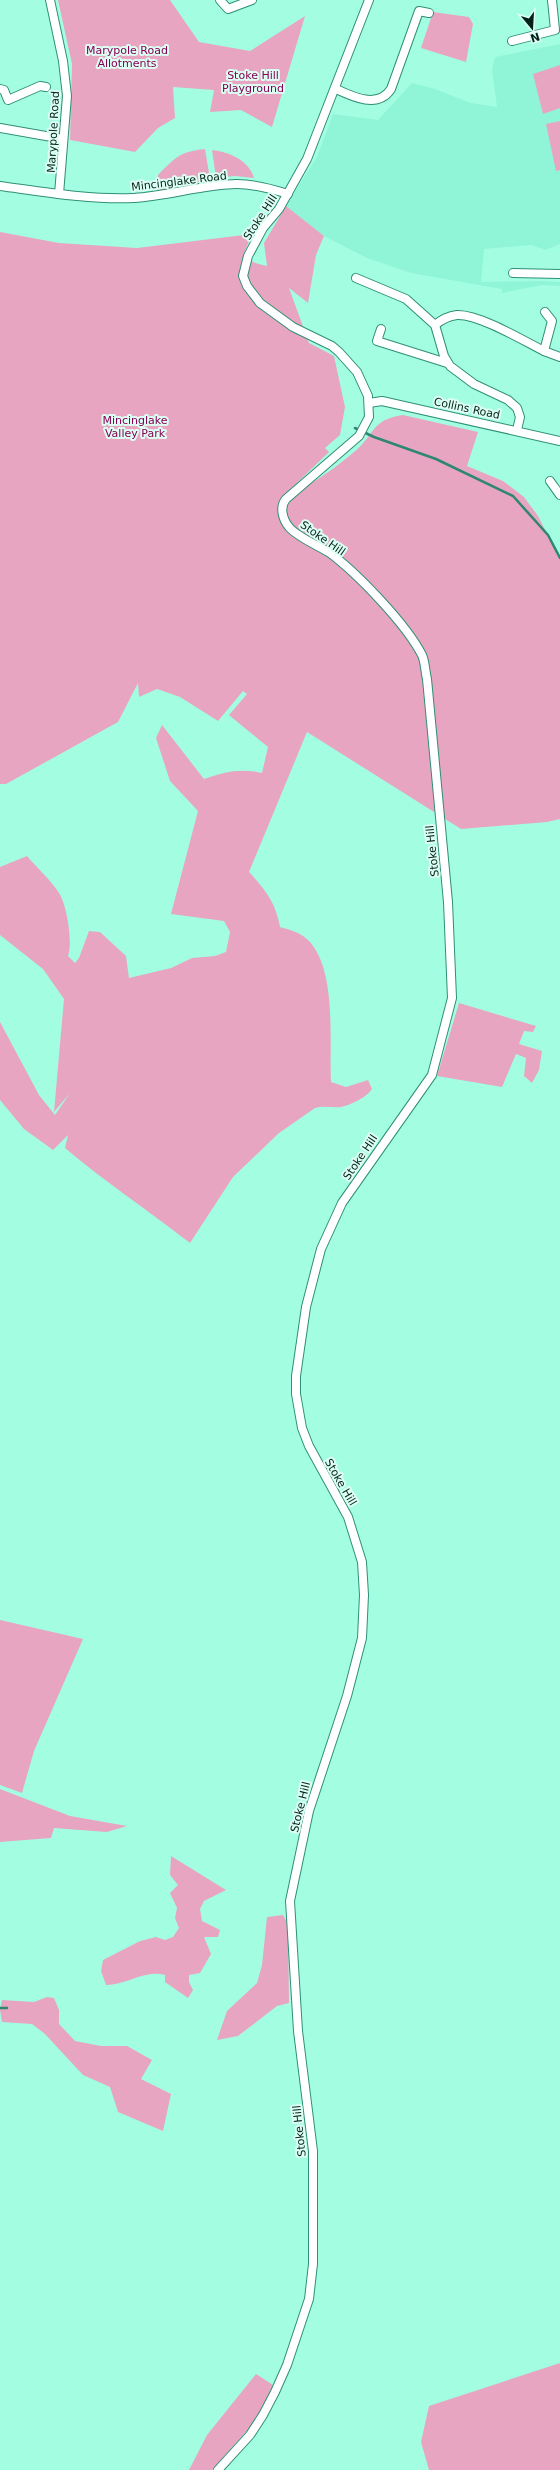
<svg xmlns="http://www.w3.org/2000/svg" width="560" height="2470" viewBox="0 0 560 2470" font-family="'DejaVu Sans',sans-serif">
	<rect width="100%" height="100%" fill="#a3fee1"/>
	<path fill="#8ff5d6" d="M 560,44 L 560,244 L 546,250 L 531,245 L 484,249 L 481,282 L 541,281 L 560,282 L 560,286 L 542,285 L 502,293 L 502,289 L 411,273 L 367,258 L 324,236 L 286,206 L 317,157 L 333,114 L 378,120 L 412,83 L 435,89 L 471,103 L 497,107 L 492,69 L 495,57 Z"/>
	<g fill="#e8a5c1">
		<path d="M 58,0 L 170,0 L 199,42 L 250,51 L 305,16 L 272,127 L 241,110 L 210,112 L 214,90 L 173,87 L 175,118 L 158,128 L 135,152 L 70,140 L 72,64 Z"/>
		<path d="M 433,12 L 469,17 L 473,24 L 466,62 L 421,48 Z"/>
		<path d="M 560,65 L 560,108 L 543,114 L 533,74 Z"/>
		<path d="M 560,121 L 560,170 L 556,171 L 546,124 Z"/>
		<path d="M 205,149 L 210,179 L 180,188 L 157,191 L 158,175 C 176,157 179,152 205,149 Z"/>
		<path d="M 212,150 C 229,152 249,160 254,178 L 235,176 L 216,178 Z"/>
		<path d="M 286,206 L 324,236 L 316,255 L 308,303 L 289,288 L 309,343 L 334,356 L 345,407 L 340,435 L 325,448 L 329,452 L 278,501 C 304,489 332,471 354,452 C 376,434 370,420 403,415 L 478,432 L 467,466 L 503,481 L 524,497 L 538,516 L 560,559 L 560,819 L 547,822 L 461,829 L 307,732 L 249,872 C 265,889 276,903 280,927 C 291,930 302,933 310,942 C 337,973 329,1042 331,1082 L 346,1087 L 368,1080 L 372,1089 C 367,1097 351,1105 341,1107 C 333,1108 324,1105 315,1108 L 279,1133 L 233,1177 L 190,1243 C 149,1211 105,1182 65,1148 L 68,1135 L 53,1150 L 24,1129 L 0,1100 L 0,1022 L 39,1095 L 55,1115 L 70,1093 L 54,1112 L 64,999 L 43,969 L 0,935 L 0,867 L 27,856 C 37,868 51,880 59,893 C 67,905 73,943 68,956 L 75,963 L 79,958 L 89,931 L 100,932 L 126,956 L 129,978 L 171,968 L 192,958 L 215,956 L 226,952 L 230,932 L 224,921 L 171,914 L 198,811 L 170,781 L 156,738 L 162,725 L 204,779 C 224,772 241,768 262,773 L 268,747 L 229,715 L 247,694 L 243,691 L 218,721 L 180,697 L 157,689 L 139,697 L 138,683 L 118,722 L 6,784 L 0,784 L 0,232 L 59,243 L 137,248 L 252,234 L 243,256 L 255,263 L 267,266 L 264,243 Z"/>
		<path d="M 459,1003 L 536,1026 L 533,1032 L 524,1031 L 519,1044 L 542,1051 L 539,1070 L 532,1083 L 524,1076 L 526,1058 L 516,1054 L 502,1087 L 437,1076 Z"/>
		<path d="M 0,1620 L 83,1639 L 34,1751 L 22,1793 L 0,1785 Z"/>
		<path d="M 0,1789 L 70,1816 L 127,1826 L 107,1832 L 54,1828 L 51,1838 L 0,1842 Z"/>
		<path d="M 171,1856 L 226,1890 L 204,1901 L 200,1909 L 202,1921 L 220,1930 L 218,1937 L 204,1937 L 211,1954 L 200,1973 L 189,1975 L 189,1982 L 193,1990 L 188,1998 L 165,1982 L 165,1975 C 146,1969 126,1985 106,1985 L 101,1971 L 103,1960 L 140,1941 L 156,1937 L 165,1940 L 173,1937 L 179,1928 L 175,1918 L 177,1908 L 170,1893 L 178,1885 L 170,1875 Z"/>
		<path d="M 283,1915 L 288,1924 L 289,2003 L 277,2006 L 238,2036 L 217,2040 L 227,2011 L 257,1983 L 262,1965 L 267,1917 Z"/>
		<path d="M 47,1997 L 54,1998 L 59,2010 L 59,2024 L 75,2041 L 101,2046 L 127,2046 L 152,2060 L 141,2079 L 171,2094 L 163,2131 L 118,2112 L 110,2087 L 83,2075 L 45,2034 L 32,2024 L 2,2022 L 0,2010 L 2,2000 L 34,2002 Z"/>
		<path d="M 560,2363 L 560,2470 L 429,2470 L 421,2442 L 429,2406 Z"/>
		<path d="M 256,2374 L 273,2385 L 259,2417 L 212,2470 L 189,2470 L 207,2435 Z"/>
	</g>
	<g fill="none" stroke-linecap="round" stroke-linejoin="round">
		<g stroke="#2e8770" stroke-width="2.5">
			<path d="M 355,428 L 374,437 L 436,459 L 513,496 L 548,535 L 560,558"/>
			<path d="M 0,2008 L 7,2008"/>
		</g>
		<g stroke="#2f8f76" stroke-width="10">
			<g id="minor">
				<path d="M 50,0 L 63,61 L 67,96 L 59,194"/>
				<path d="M 220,0 L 228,9 L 252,0"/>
				<path d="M 512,41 L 555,30 L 552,0"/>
				<path d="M 0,89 L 4,90 L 8,100 L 40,86 L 46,87"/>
				<path d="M 336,89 C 353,97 378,109 391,89 L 419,11 L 429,13"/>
				<path d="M 0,128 L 63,139"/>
				<path d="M 0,186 C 44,192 90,200 134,198 C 168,196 205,184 237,184 C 255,184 272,189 288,194"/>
				<path d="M 513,273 L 560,274"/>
				<path d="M 356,278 L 406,299 L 435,325 L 444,356 L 450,366 L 474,384 L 508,400 L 517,408 L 520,417 L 517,430"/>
				<path d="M 435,325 C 441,320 449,316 457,315 C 479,314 524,341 544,351 L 552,321 L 545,312"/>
				<path d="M 381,329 L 377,341 L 447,363"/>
				<path d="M 544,351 L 560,357"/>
				<path d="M 369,403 L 382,401 L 560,441"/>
				<path d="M 550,481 L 560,495"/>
				<path d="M 218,2470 L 250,2435 L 263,2415 L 275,2392 L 287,2365 L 309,2299 L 313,2264 L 313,2151 L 298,2031 L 290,1901 L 309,1811 L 347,1696 L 362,1638 L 364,1595 L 362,1562 L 348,1517 L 309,1446 L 302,1428 L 296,1394 L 296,1376 L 306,1307 L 321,1249 L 342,1203 L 432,1075 L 452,998 L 448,902 L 427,679 C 425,671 425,661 422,655 C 406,624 358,574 330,553 C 319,546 297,537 289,527 C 283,520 279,507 286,499 L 359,436 L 369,417 L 368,396 L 357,372 L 339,352 L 332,346 L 293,327 L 260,303 L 247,286 L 243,276 L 248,256 L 263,228 L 279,209 L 307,159 L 369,0"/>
			</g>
		</g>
		<use href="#minor" stroke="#fff" stroke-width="8"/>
	</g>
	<g text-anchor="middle" stroke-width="4" stroke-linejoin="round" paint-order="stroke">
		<g font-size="11" fill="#880054" stroke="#ddfff3">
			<text x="127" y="54">Marypole Road<tspan x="127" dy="13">Allotments</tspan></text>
			<text x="253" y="79">Stoke Hill<tspan x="253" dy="13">Playground</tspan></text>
			<text x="135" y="424">Mincinglake<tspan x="135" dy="13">Valley Park</tspan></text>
		</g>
		<g font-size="11" fill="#04211a" stroke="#ddfff3">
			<text transform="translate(53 132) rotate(-87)" y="4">Marypole Road</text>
			<text transform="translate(179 181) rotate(-7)" y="4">Mincinglake Road</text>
			<text transform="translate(260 217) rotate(-57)" y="4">Stoke Hill</text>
			<text transform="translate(467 408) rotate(12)" y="4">Collins Road</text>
			<text transform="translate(323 538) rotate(35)" y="4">Stoke Hill</text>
			<text transform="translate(432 851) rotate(-96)" y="4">Stoke Hill</text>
			<text transform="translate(360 1157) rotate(-56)" y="4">Stoke Hill</text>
			<text transform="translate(341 1482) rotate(60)" y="4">Stoke Hill</text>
			<text transform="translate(300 1807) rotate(-76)" y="4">Stoke Hill</text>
			<text transform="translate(299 2131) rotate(-96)" y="4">Stoke Hill</text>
		</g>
	</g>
	<g transform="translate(532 28) rotate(162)" stroke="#ddfff3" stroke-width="3" paint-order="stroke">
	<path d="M0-3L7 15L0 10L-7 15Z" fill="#04211a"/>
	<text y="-6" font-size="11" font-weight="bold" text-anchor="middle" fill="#04211a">N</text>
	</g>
</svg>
